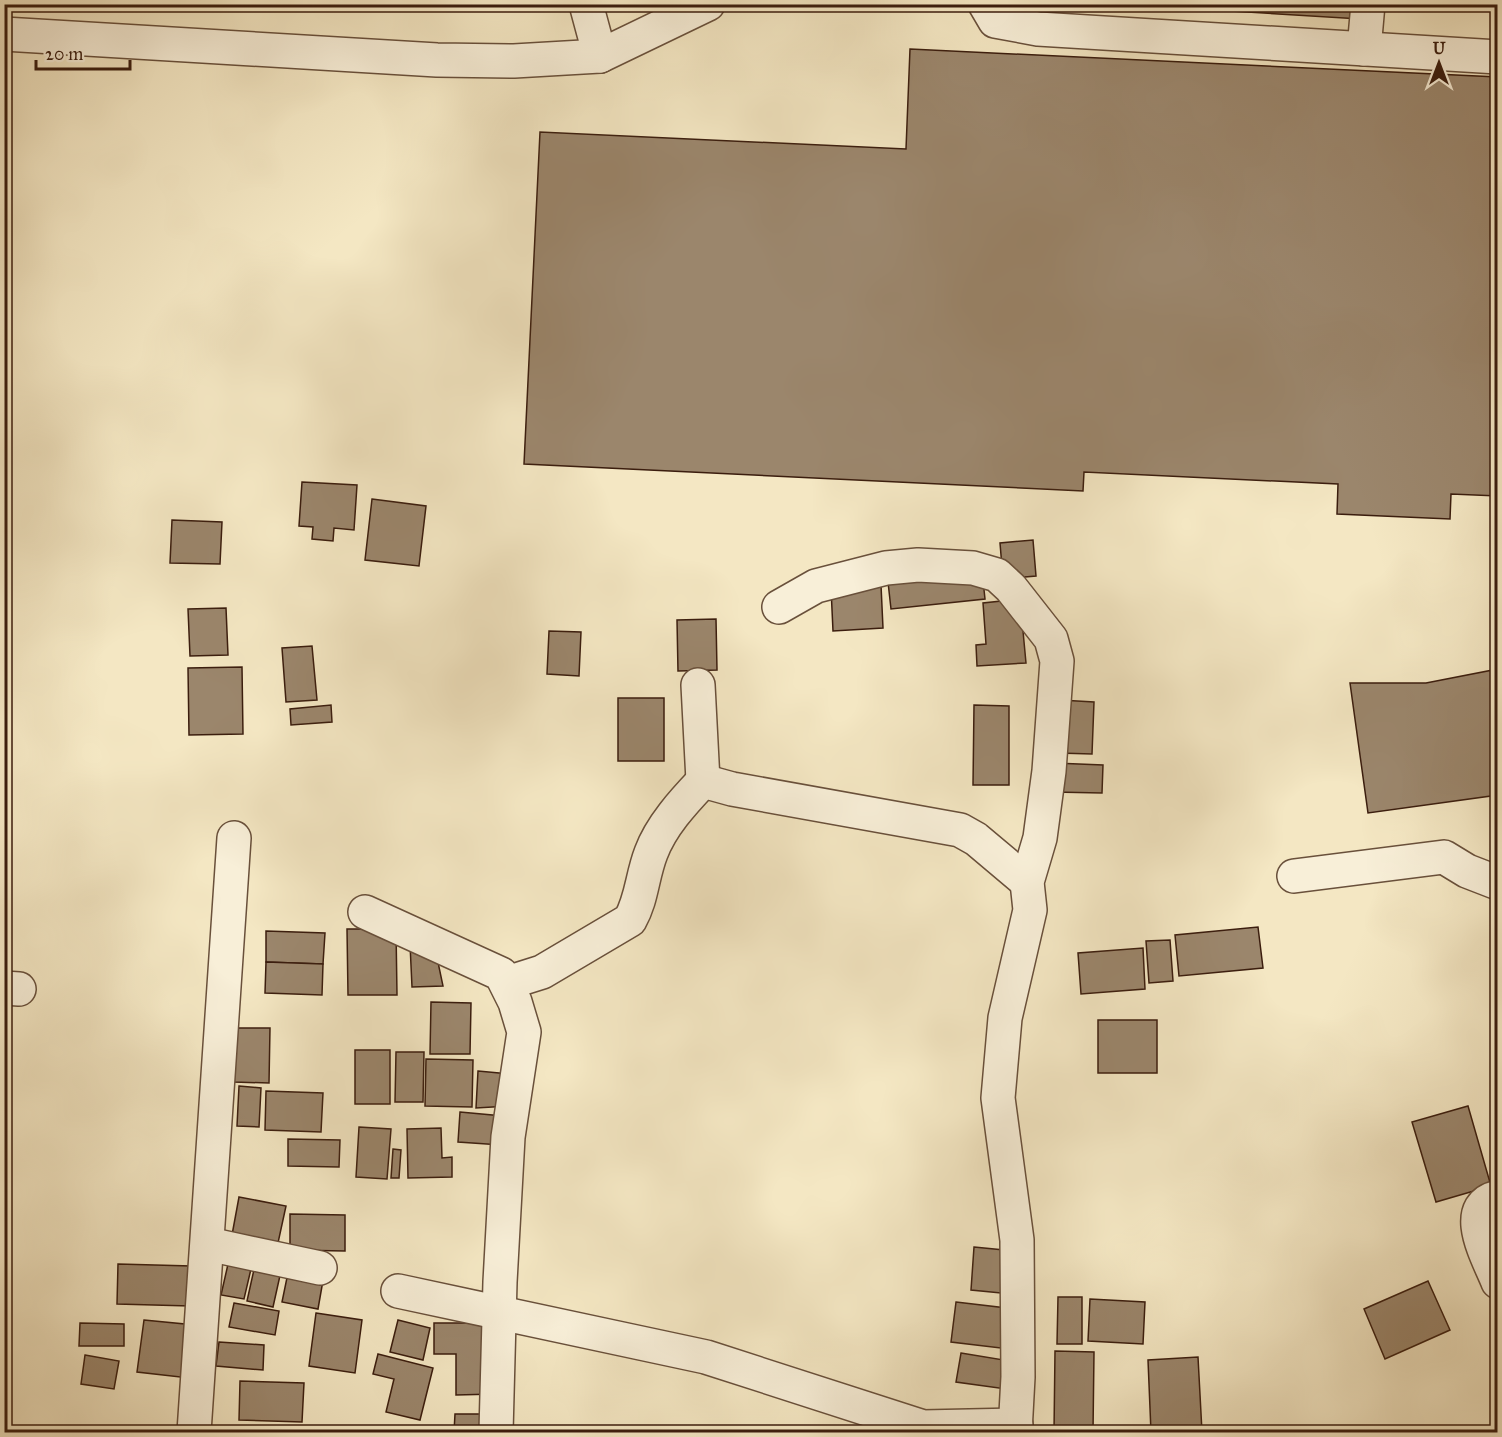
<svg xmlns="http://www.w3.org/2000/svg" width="1502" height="1437" viewBox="0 0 1502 1437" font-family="'IM FELL Great Primer',serif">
	<rect width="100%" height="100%" fill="#f4e7c3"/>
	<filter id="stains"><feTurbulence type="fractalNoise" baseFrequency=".00333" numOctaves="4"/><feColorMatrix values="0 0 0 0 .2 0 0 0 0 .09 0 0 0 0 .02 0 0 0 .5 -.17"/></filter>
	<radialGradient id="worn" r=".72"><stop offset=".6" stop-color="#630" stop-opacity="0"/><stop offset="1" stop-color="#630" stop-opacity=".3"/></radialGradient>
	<g fill="#9b866c" stroke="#3b1d0e" stroke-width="1.5">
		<path d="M 1115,4 L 1357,4 L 1360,19 Z"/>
		<path d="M 910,49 L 1498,77 L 1498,496 L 1451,494 L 1450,519 L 1337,514 L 1338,484 L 1084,472 L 1083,491 L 524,464 L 540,132 L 906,149 Z"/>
		<path d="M 302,482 L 357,485 L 354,530 L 334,528 L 333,541 L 312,539 L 313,527 L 299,526 Z"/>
		<path d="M 372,499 L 426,506 L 419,566 L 365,560 Z"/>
		<path d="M 172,520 L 222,522 L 220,564 L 170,563 Z"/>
		<path d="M 1033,540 L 1036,576 L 1003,579 L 1000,543 Z"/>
		<path d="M 982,571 L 985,599 L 891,609 L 888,582 Z"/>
		<path d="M 881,585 L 883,628 L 833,631 L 831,588 Z"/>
		<path d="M 1020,599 L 1026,663 L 977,666 L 976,645 L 986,644 L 983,603 Z"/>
		<path d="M 226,608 L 228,655 L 190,656 L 188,609 Z"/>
		<path d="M 716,619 L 717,670 L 678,671 L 677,620 Z"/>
		<path d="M 549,631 L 581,632 L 579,676 L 547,674 Z"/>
		<path d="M 312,646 L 317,700 L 286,702 L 282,648 Z"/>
		<path d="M 242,667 L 243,734 L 189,735 L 188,668 Z"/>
		<path d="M 1498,669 L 1498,795 L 1368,813 L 1350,683 L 1426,683 Z"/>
		<rect x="618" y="698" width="46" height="63"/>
		<path d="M 1060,700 L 1094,702 L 1092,754 L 1058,753 Z"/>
		<path d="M 331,705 L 332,722 L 291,725 L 290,709 Z"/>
		<path d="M 974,705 L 1009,706 L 1009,785 L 973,785 Z"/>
		<path d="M 1054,763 L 1103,765 L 1102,793 L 1053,792 Z"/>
		<path d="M 1258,927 L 1263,968 L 1179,976 L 1175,935 Z"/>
		<path d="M 347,929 L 396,929 L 397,995 L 348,995 Z"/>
		<path d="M 266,931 L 325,933 L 323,964 L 266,962 Z"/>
		<path d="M 1170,940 L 1173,981 L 1149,983 L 1146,941 Z"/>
		<path d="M 410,944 L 435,948 L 443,986 L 412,987 Z"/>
		<path d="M 1143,948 L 1145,989 L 1081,994 L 1078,953 Z"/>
		<path d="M 266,962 L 323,964 L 322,995 L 265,993 Z"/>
		<path d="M 431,1002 L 471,1003 L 470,1054 L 430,1054 Z"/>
		<rect x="1098" y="1020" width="59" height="53"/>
		<path d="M 234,1028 L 270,1028 L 269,1083 L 234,1082 Z"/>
		<rect x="355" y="1050" width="35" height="54"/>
		<path d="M 396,1052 L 424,1052 L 423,1102 L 395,1102 Z"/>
		<path d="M 426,1059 L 473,1060 L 472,1107 L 425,1106 Z"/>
		<path d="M 478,1071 L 510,1074 L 509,1106 L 476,1108 Z"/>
		<path d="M 239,1086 L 261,1088 L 259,1127 L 237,1126 Z"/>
		<path d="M 266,1091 L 323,1093 L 321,1132 L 265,1130 Z"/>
		<path d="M 1468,1106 L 1491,1186 L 1436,1202 L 1412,1122 Z"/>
		<path d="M 460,1112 L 503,1116 L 501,1145 L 458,1142 Z"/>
		<path d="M 359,1127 L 391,1129 L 387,1179 L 356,1177 Z"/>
		<path d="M 441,1128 L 442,1158 L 452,1157 L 452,1177 L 408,1178 L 407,1129 Z"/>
		<path d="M 288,1139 L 340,1140 L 339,1167 L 288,1166 Z"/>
		<path d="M 393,1149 L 401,1150 L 399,1178 L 391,1178 Z"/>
		<path d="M 239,1197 L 286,1206 L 278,1243 L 232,1235 Z"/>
		<path d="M 290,1214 L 345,1215 L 345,1251 L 290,1250 Z"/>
		<path d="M 974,1247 L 1014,1251 L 1011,1294 L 971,1290 Z"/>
		<path d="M 231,1251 L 254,1256 L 244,1299 L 221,1295 Z"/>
		<path d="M 257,1256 L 283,1262 L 273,1307 L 247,1301 Z"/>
		<path d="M 290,1263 L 325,1269 L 318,1309 L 282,1302 Z"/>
		<path d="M 118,1264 L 191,1266 L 190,1306 L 117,1304 Z"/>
		<path d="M 1428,1281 L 1450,1330 L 1385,1359 L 1364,1309 Z"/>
		<path d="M 1058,1297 L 1082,1297 L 1082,1344 L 1057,1344 Z"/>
		<path d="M 1090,1299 L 1145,1302 L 1143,1344 L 1088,1341 Z"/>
		<path d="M 956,1302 L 1015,1309 L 1009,1349 L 951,1342 Z"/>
		<path d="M 234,1303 L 279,1311 L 275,1335 L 229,1327 Z"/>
		<path d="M 316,1313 L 362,1320 L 355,1373 L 309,1366 Z"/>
		<path d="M 144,1320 L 195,1325 L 189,1378 L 137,1372 Z"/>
		<path d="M 398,1320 L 430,1328 L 423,1360 L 390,1352 Z"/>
		<path d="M 80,1323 L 124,1324 L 124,1346 L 79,1346 Z"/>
		<path d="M 434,1323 L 498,1323 L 495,1394 L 456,1395 L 456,1354 L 434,1354 Z"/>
		<path d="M 219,1342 L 264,1345 L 263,1370 L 216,1366 Z"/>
		<path d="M 1055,1351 L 1094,1352 L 1093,1432 L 1054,1432 Z"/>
		<path d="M 961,1353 L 1010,1361 L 1006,1389 L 956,1382 Z"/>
		<path d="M 378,1354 L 433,1368 L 420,1420 L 386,1412 L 394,1379 L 373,1374 Z"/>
		<path d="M 85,1355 L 119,1361 L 114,1389 L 81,1384 Z"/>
		<path d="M 1198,1357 L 1202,1432 L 1151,1432 L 1148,1360 Z"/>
		<path d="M 240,1381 L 304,1383 L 302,1422 L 239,1420 Z"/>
		<path d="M 455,1414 L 491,1414 L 491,1432 L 454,1432 Z"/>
	</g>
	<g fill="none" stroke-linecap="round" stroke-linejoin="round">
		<g stroke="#69503b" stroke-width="36">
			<g id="minor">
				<path d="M 586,4 L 600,56"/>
				<path d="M 985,4 L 995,21 L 1038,29 L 1498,57"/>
				<path d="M 4,34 L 437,60 L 514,61 L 600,56 L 708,4"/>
				<path d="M 1364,49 L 1368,4"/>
				<path d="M 779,607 L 816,586 L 886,568 L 918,565 L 973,568 L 997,575 L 1011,588 L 1051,639 L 1057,661 L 1049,771 L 1040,838 L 1027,882 L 1030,910 L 1005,1018 L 998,1098 L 1017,1240 L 1018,1377 L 1015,1432"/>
				<path d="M 698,685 L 703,781"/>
				<path d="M 1294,876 L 1444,857 L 1467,871 L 1498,883"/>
				<path d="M 365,912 L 501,974 L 515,1002 L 524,1032 L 508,1137 L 500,1282 L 496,1432"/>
				<path d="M 507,983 L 542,972 L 630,920 C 642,899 642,876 651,853 C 661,826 683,802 703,781 L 732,789 L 960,830 L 976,839 L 1027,882"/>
				<path d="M 4,988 L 19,989"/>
				<path d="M 1498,1197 C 1458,1206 1488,1257 1498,1282"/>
				<path d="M 208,1244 L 320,1268"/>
				<path d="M 398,1291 L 706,1357 L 923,1427 L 1016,1425"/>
				<path d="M 194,1432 L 234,838"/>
			</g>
		</g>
		<use href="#minor" stroke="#f8efd8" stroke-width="33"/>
	</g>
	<rect width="1502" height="1437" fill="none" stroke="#f4e7c3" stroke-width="24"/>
	<rect x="6" y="6" width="1490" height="1425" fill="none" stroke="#3b1d0e" stroke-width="3"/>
	<rect x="12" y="12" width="1478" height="1413" fill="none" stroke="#3b1d0e" stroke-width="1.5"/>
	<g transform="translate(1439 63)" stroke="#f8efd8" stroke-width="4.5" paint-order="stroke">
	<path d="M0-4.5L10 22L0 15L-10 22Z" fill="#3b1d0e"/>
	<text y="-9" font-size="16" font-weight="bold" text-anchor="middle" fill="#3b1d0e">U</text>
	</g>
	<path d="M36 60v9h94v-9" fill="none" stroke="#3b1d0e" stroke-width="3"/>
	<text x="45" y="60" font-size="18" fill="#3b1d0e" stroke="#f8efd8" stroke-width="4.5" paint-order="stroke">20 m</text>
	<rect width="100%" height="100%" filter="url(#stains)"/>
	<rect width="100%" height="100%" fill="url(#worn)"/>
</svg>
